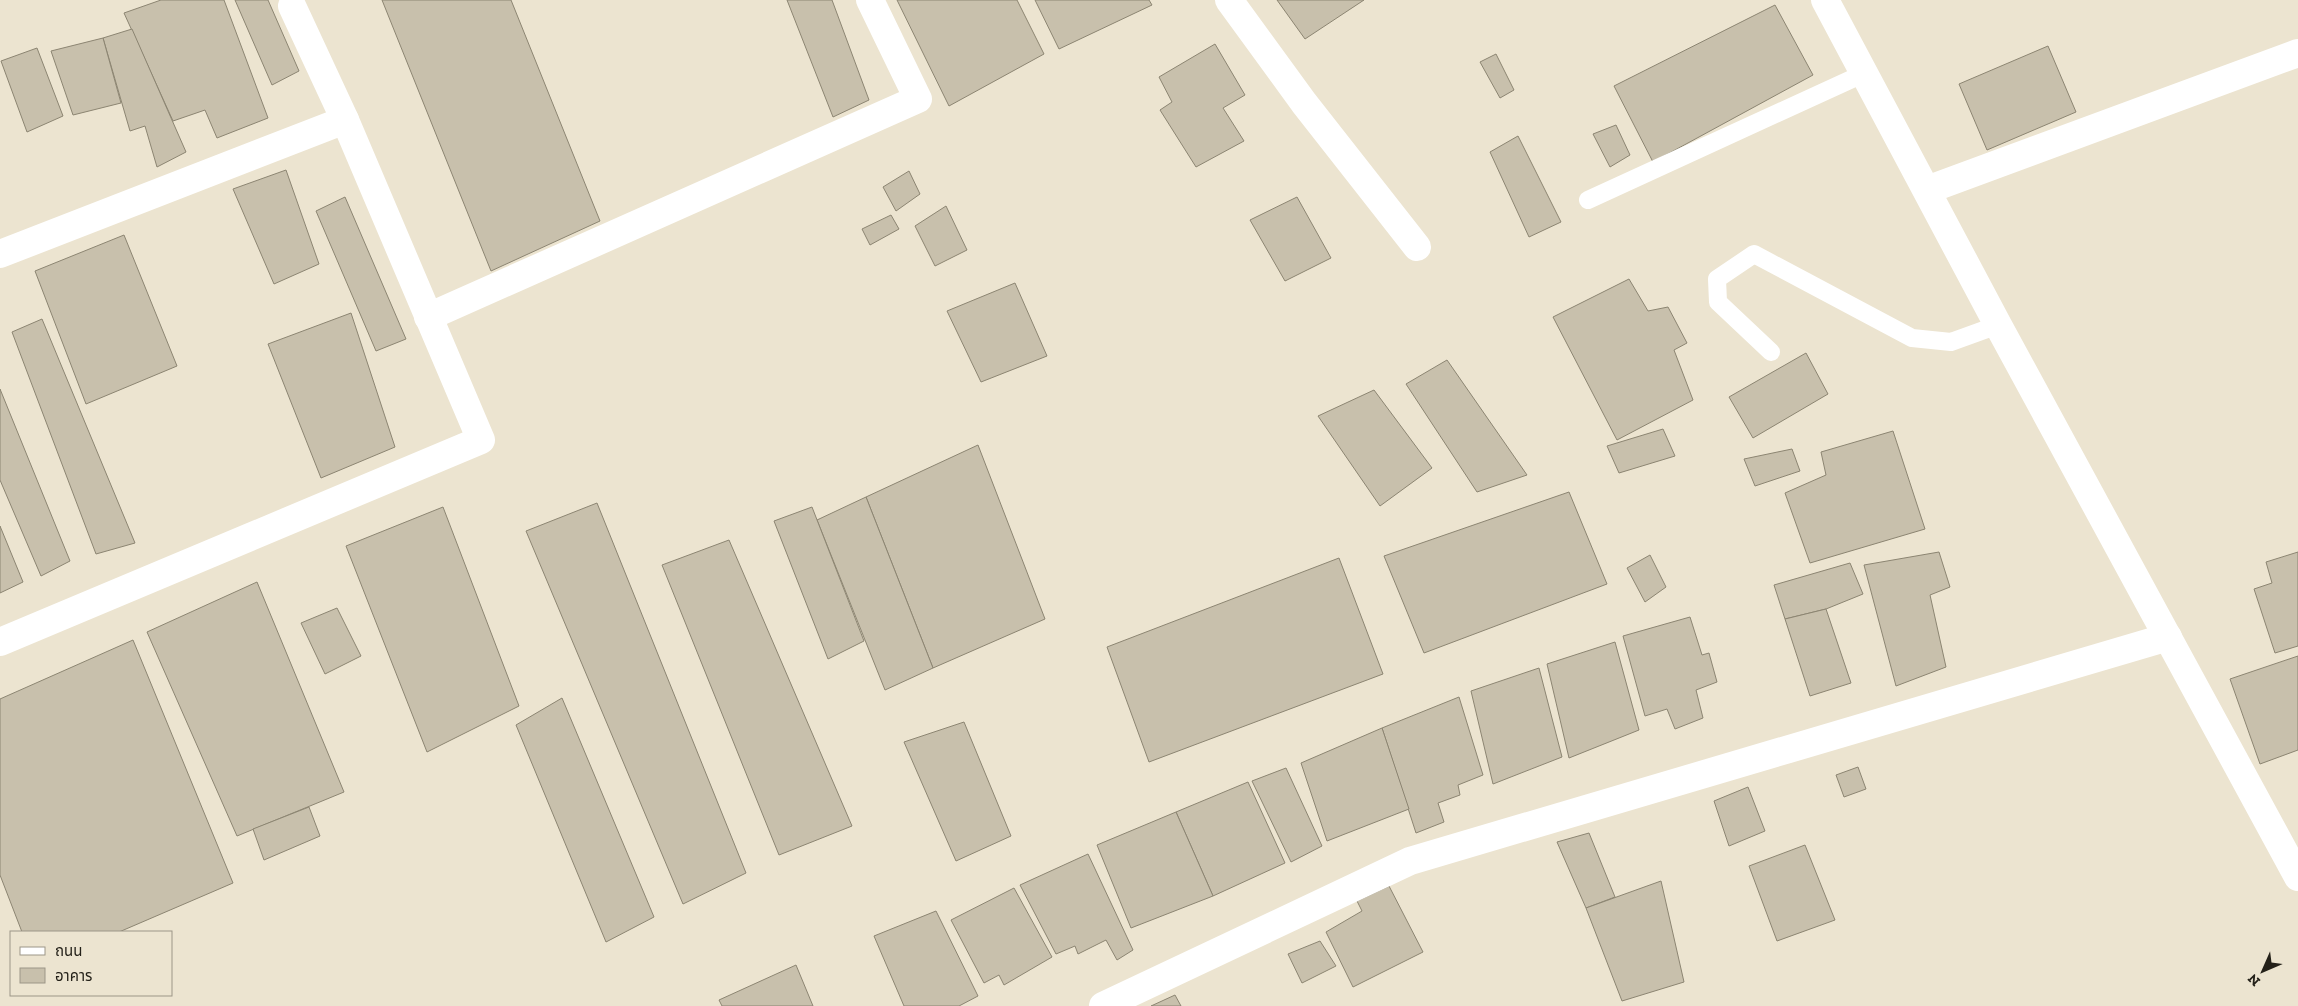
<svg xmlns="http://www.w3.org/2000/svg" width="2298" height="1006" viewBox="0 0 2298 1006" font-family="'Zilla Slab','Noto Sans Thai',serif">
	<rect width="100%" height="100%" fill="#ece4d0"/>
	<g fill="#c8c0ac" stroke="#8c8572">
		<path d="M 161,0 L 224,0 L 268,118 L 217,138 L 205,110 L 173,121 L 124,13 Z"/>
		<path d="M 235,0 L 268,0 L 299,71 L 272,85 Z"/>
		<path d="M 382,0 L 511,0 L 600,221 L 491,271 Z"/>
		<path d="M 787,0 L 832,0 L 869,100 L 833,117 Z"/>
		<path d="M 897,0 L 1017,0 L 1044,54 L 949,106 Z"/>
		<path d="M 1035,0 L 1149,0 L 1152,5 L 1059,49 Z"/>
		<path d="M 1277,0 L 1364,0 L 1305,39 Z"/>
		<path d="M 1775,5 L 1813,75 L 1653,162 L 1614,86 Z"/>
		<path d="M 132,29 L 186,152 L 157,167 L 145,126 L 130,131 L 103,38 Z"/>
		<path d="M 103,38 L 121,103 L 73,115 L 51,51 Z"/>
		<path d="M 1215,44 L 1245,95 L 1223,108 L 1244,141 L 1196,167 L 1160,110 L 1172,102 L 1159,77 Z"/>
		<path d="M 2048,46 L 2076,112 L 1987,150 L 1959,84 Z"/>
		<path d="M 37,48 L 63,116 L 27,132 L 1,61 Z"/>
		<path d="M 1496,54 L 1514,90 L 1500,98 L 1480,62 Z"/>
		<path d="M 1616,125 L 1630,155 L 1610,167 L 1593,134 Z"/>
		<path d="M 1518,136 L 1561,222 L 1529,237 L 1490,152 Z"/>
		<path d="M 286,170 L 319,264 L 274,284 L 233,189 Z"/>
		<path d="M 909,171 L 920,194 L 896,211 L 883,187 Z"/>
		<path d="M 345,197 L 406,339 L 376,351 L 316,211 Z"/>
		<path d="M 1297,197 L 1331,258 L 1285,281 L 1250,220 Z"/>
		<path d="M 946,206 L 967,250 L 935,266 L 915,226 Z"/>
		<path d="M 891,215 L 899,229 L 870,245 L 862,229 Z"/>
		<path d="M 124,235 L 177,366 L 86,404 L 35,271 Z"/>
		<path d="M 1629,279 L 1648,311 L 1668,307 L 1687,343 L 1674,350 L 1693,400 L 1617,440 L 1553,317 Z"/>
		<path d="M 1015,283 L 1047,356 L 981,382 L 947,311 Z"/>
		<path d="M 351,313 L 395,447 L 321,478 L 268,344 Z"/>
		<path d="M 42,319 L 135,543 L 96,554 L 12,332 Z"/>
		<path d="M 1806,353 L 1828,394 L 1753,438 L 1729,397 Z"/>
		<path d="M 1447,360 L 1527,475 L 1477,492 L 1406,384 Z"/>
		<path d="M 0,389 L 70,561 L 41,576 L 0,480 Z"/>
		<path d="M 1374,390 L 1432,468 L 1380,506 L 1318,416 Z"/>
		<path d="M 1663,429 L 1675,456 L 1619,473 L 1607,446 Z"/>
		<path d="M 1893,431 L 1925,529 L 1810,563 L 1785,493 L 1826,475 L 1821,452 Z"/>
		<path d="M 978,445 L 1045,619 L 933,668 L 866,497 Z"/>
		<path d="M 1792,449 L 1800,471 L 1755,486 L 1744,459 Z"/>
		<path d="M 1569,492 L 1607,584 L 1424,653 L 1384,556 Z"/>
		<path d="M 866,497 L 933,668 L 885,690 L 817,520 Z"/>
		<path d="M 597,503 L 746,873 L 683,904 L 526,531 Z"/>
		<path d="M 443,507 L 519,706 L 427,752 L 346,546 Z"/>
		<path d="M 812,507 L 864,641 L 828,659 L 774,521 Z"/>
		<path d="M 0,526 L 23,582 L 0,593 Z"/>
		<path d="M 729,540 L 852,826 L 779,855 L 662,565 Z"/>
		<path d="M 1939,552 L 1950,587 L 1930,595 L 1946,667 L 1896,686 L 1864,565 Z"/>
		<path d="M 2298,552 L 2298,646 L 2275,653 L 2254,589 L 2272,583 L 2266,562 Z"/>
		<path d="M 1650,555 L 1666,587 L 1645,602 L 1627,568 Z"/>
		<path d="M 1339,558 L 1383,674 L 1149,762 L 1107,647 Z"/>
		<path d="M 1850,563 L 1863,594 L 1826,609 L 1785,619 L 1774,585 Z"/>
		<path d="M 257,582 L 344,792 L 237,836 L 147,632 Z"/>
		<path d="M 337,608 L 361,656 L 325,674 L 301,623 Z"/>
		<path d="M 1826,609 L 1851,683 L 1810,696 L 1785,619 Z"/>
		<path d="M 1690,617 L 1702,655 L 1709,653 L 1717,682 L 1696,690 L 1703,718 L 1675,729 L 1667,709 L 1645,716 L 1623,636 Z"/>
		<path d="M 133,640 L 233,883 L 119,932 L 22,932 L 0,875 L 0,699 Z"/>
		<path d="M 1615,642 L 1639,730 L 1569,758 L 1547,664 Z"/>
		<path d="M 2298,656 L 2298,750 L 2260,764 L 2230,679 Z"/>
		<path d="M 1539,668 L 1562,757 L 1493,784 L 1471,691 Z"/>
		<path d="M 1459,697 L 1483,775 L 1458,785 L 1460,795 L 1438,803 L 1444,822 L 1416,833 L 1382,728 Z"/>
		<path d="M 562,698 L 654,917 L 606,942 L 516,725 Z"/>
		<path d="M 964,722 L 1011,836 L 956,861 L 904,742 Z"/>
		<path d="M 1382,728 L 1409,809 L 1327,841 L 1301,763 Z"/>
		<path d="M 1858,767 L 1866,789 L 1844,797 L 1836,775 Z"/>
		<path d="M 1286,768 L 1322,846 L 1291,862 L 1252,781 Z"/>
		<path d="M 1248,782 L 1285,863 L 1213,896 L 1176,812 Z"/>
		<path d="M 1748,787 L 1765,831 L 1729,846 L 1714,801 Z"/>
		<path d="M 309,807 L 320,836 L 264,860 L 253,829 Z"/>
		<path d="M 1176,812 L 1213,896 L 1131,928 L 1097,845 Z"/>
		<path d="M 1589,833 L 1615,897 L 1586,908 L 1557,842 Z"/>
		<path d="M 1805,845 L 1835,920 L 1777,941 L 1749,866 Z"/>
		<path d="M 1088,854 L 1133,950 L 1117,960 L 1106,940 L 1078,954 L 1075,946 L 1056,954 L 1020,885 Z"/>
		<path d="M 1661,881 L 1684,982 L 1622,1001 L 1586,908 Z"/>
		<path d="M 1389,886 L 1423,952 L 1353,987 L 1326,932 L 1362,911 L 1357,901 Z"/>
		<path d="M 1014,888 L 1052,957 L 1004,985 L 999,975 L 984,983 L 951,920 Z"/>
		<path d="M 936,911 L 978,996 L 959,1006 L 904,1006 L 874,936 Z"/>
		<path d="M 1320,941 L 1336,966 L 1302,983 L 1288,954 Z"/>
		<path d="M 796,965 L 813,1006 L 722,1006 L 719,1000 Z"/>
		<path d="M 1175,995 L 1181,1006 L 1151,1006 Z"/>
	</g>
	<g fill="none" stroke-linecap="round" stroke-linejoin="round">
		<g stroke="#fff" stroke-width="18">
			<path d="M 1588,200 L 1865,73"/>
			<path d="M 1771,352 L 1718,302 L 1717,279 L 1754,254 L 1912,338 L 1951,342 L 1998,325"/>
		</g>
		<g stroke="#fff" stroke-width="28">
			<path d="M 1229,0 L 1304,103 L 1417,247"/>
			<path d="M 1825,0 L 1998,325 L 2298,877"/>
			<path d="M 1927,190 L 2298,53"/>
			<path d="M 0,254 L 345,120"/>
			<path d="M 428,317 L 918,99 L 870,0"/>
			<path d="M 0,642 L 481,440 L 345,120 L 292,6"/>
			<path d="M 1103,1006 L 1410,861 L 2168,637"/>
		</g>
	</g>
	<rect x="10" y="931" width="162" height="65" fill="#ece4d0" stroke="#9c9687"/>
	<rect x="20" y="947" width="25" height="8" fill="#ffffff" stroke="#9c9687"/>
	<text x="55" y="956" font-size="15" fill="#242119">ถนน</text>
	<rect x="20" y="968" width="25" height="15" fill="#c8c0ac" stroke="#9c9687"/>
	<text x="55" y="981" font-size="15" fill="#242119">อาคาร</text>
	<g transform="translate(2263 971) rotate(225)" stroke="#ece4d0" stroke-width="4" paint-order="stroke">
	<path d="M0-4L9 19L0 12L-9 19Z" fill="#242119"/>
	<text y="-8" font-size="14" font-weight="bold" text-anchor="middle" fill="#242119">N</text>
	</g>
</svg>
